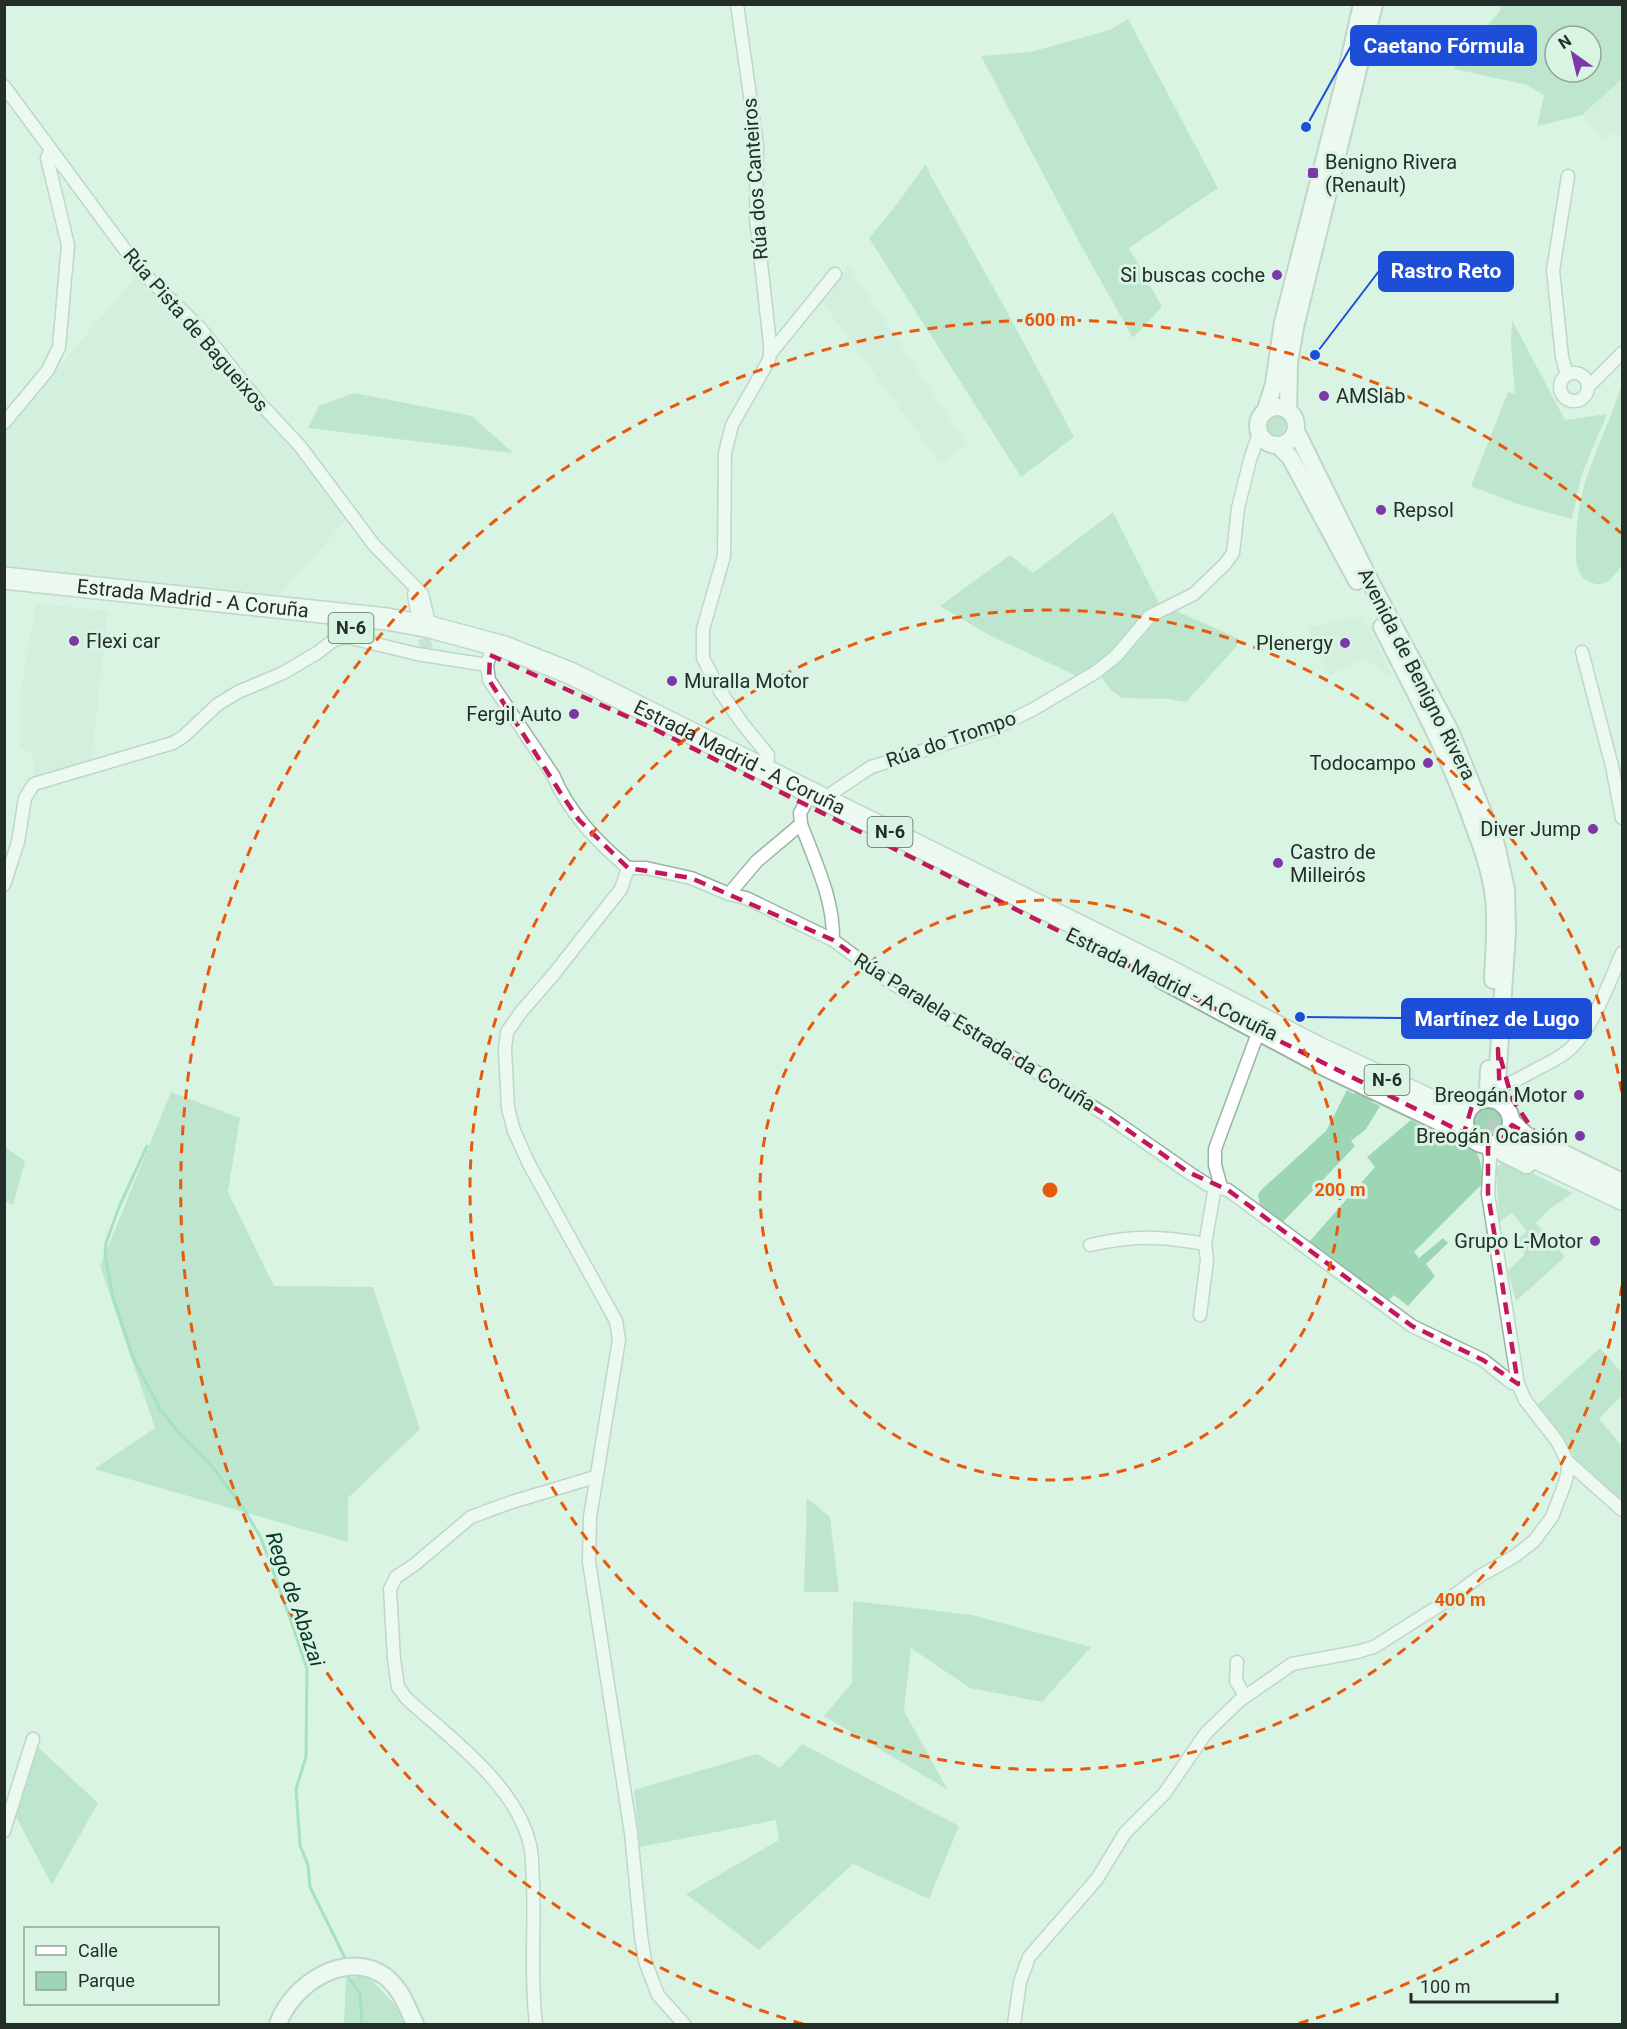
<svg xmlns="http://www.w3.org/2000/svg" width="1627" height="2029" viewBox="0 0 1627 2029" font-family="Roboto,sans-serif">
	<rect width="100%" height="100%" fill="#daf4e4"/>
	<g fill="#c9e9d5">
		<path d="M 1622,79 L 1622,137 L 1615,134 L 1602,138 L 1582,115 Z"/>
		<path d="M 848,265 L 967,445 L 940,463 L 820,299 L 837,282 Z"/>
		<path d="M 137,275 L 282,433 L 347,519 L 279,595 L 5,566 L 5,430 Z"/>
		<path d="M 36,603 L 108,611 L 91,763 L 34,776 L 34,757 L 20,745 L 20,694 Z"/>
		<path d="M 1362,616 L 1392,675 L 1389,676 L 1364,658 L 1330,676 L 1308,628 Z"/>
	</g>
	<g fill="#9cd6b4" fill-rule="evenodd">
		<path d="M 1501,5 L 1622,5 L 1622,79 L 1582,115 L 1537,126 L 1544,95 L 1527,85 L 1454,69 L 1457,61 L 1500,11 ZM 1555,36 L 1591,36 L 1591,72 L 1555,72 Z"/>
		<path d="M 1128,19 L 1218,188 L 1129,248 L 1162,307 L 1133,338 L 1079,242 L 981,56 L 1030,52 L 1110,30 Z"/>
		<path d="M 926,164 L 931,176 L 1005,308 L 1074,437 L 1021,477 L 869,238 L 894,208 Z"/>
		<path d="M 1512,320 L 1565,420 L 1607,414 L 1582,474 L 1572,519 L 1520,505 L 1471,486 L 1508,392 L 1515,394 L 1511,345 Z"/>
		<path d="M 1622,384 L 1622,566 C 1613,576 1606,590 1590,582 C 1575,575 1576,561 1576,547 C 1576,498 1588,472 1606,427 C 1612,413 1617,399 1622,384 Z"/>
		<path d="M 354,393 L 472,416 L 513,453 L 308,428 L 319,406 Z"/>
		<circle cx="1275" cy="424" r="11"/>
		<path d="M 1113,512 L 1161,607 L 1170,608 L 1237,638 L 1237,646 L 1186,702 L 1168,699 L 1122,698 L 1111,690 L 1095,669 L 1081,678 L 989,635 L 940,606 L 1010,555 L 1033,573 Z"/>
		<path d="M 1347,1090 L 1354,1094 L 1358,1091 L 1373,1098 L 1372,1102 L 1380,1106 L 1366,1129 L 1351,1141 L 1355,1146 L 1282,1223 L 1261,1208 L 1258,1196 L 1260,1191 L 1326,1131 Z"/>
		<path d="M 171,1092 L 240,1118 L 228,1192 L 274,1286 L 373,1287 L 420,1429 L 348,1498 L 348,1542 L 94,1469 L 155,1428 L 100,1266 Z"/>
		<circle cx="1488" cy="1121" r="13"/>
		<path d="M 1411,1120 L 1440,1135 L 1446,1132 C 1474,1148 1483,1149 1482,1184 L 1414,1252 L 1419,1258 L 1443,1238 L 1448,1243 L 1426,1264 L 1435,1276 L 1408,1306 L 1394,1295 L 1387,1302 L 1309,1242 L 1375,1167 L 1367,1157 Z"/>
		<path d="M 5,1147 L 25,1161 L 13,1205 L 5,1201 Z"/>
		<path d="M 1504,1163 L 1511,1163 L 1573,1193 L 1548,1210 L 1536,1223 L 1565,1257 L 1516,1301 L 1508,1271 L 1525,1254 L 1515,1241 L 1527,1231 L 1512,1213 L 1499,1222 L 1496,1167 Z"/>
		<path d="M 1600,1348 L 1622,1373 L 1622,1395 L 1599,1419 L 1622,1446 L 1622,1510 L 1578,1462 L 1538,1404 Z"/>
		<path d="M 807,1498 L 830,1517 L 839,1592 L 804,1592 Z"/>
		<path d="M 853,1601 L 972,1615 L 1091,1647 L 1042,1702 L 970,1688 L 911,1648 L 904,1711 L 948,1790 L 824,1716 L 852,1683 Z"/>
		<path d="M 802,1744 L 959,1826 L 929,1899 L 853,1864 L 759,1950 L 686,1894 L 779,1840 L 776,1820 L 640,1847 L 634,1790 L 757,1754 L 780,1768 Z"/>
		<path d="M 38,1747 L 98,1803 L 52,1885 L 15,1815 Z"/>
		<path d="M 368,1976 L 395,2005 L 405,2024 L 344,2024 L 346,1978 Z"/>
	</g>
	<g fill="none" stroke-linecap="round" stroke-linejoin="round">
		<g stroke="#64cd96" stroke-width="3">
			<path d="M 147,1146 L 119,1207 L 106,1243 L 105,1254 L 113,1297 L 133,1358 L 160,1409 L 178,1432 L 211,1465 L 242,1506 L 261,1538 L 291,1621 L 307,1669 L 306,1757 L 296,1789 L 300,1845 L 308,1865 L 310,1887 L 344,1956 L 345,1962"/>
			<path d="M 346,1974 L 360,1993 L 362,2024"/>
		</g>
		<path stroke="#b6ccbe" stroke-width="12" stroke-dasharray="12 6" stroke-linecap="butt" d="M 419,621 L 427,649"/>
		<path stroke="#b6ccbe" stroke-width="21" stroke-dasharray="21 10" stroke-linecap="butt" d="M 1458,1113 L 1518,1141"/>
		<g stroke="#9bb3a4" stroke-width="15">
			<g id="street">
				<path d="M 737,4 L 757,145 L 756,218 L 770,344 L 770,354"/>
				<path d="M 4,86 L 140,270 L 199,327 L 258,401 L 300,446 L 374,545 L 422,594 L 430,627"/>
				<circle cx="1574" cy="387" r="14"/>
				<path d="M 1567,375 L 1562,357 L 1553,270 L 1568,176"/>
				<path d="M 1589,386 L 1622,353"/>
				<path d="M 4,423 L 48,370 L 59,347 L 68,245 L 47,158 L 51,150"/>
				<path d="M 417,590 L 414,594 L 418,617"/>
				<path d="M 1582,652 L 1612,766 L 1622,818"/>
				<path d="M 490,655 L 487,665 L 489,680 L 553,775 C 569,813 597,842 628,868 L 646,868 L 691,878 L 729,894 L 746,898 L 833,940 L 887,980 L 1106,1115 L 1188,1172 L 1208,1185 L 1228,1190 L 1412,1326 L 1483,1360 L 1512,1383 L 1518,1384"/>
				<path d="M 767,771 L 768,755 L 742,723 L 720,691 L 703,658 L 703,629 L 724,556 L 725,453 L 732,425 L 769,360 L 770,354 L 835,274"/>
				<path d="M 823,799 L 871,767 L 995,728 L 1032,710 L 1096,672 L 1116,656 L 1150,616 L 1194,594 L 1225,564 L 1233,553 L 1238,508 L 1250,460 L 1257,439 L 1261,436"/>
				<path d="M 805,804 L 800,813 L 801,824 C 815,862 834,899 833,940"/>
				<path d="M 628,868 L 621,889 L 553,975 L 521,1012 L 507,1032 L 505,1049 L 508,1108 L 514,1131 L 529,1164 L 616,1321 L 619,1340 L 590,1517 L 589,1562 L 631,1833 L 641,1936 L 645,1961 L 658,1995 L 684,2024"/>
				<path d="M 4,885 L 18,842 L 25,798 L 34,784 L 173,743 L 184,736 L 217,705 L 238,692 L 283,673 L 317,653 L 334,640 L 347,637 L 417,654 L 487,665"/>
				<path d="M 729,894 L 757,861 L 801,824"/>
				<path d="M 1506,1084 C 1517,1081 1525,1075 1535,1070 C 1548,1063 1561,1058 1571,1048 C 1594,1026 1609,982 1622,953"/>
				<path d="M 1221,1187 L 1215,1165 L 1215,1149 L 1255,1041 L 1260,1034"/>
				<path d="M 1090,1245 C 1135,1235 1160,1236 1205,1244"/>
				<path d="M 1200,1315 L 1207,1260 L 1205,1244 L 1215,1187"/>
				<path d="M 1567,1461 L 1622,1510"/>
				<path d="M 1237,1662 L 1236,1681 L 1245,1696"/>
				<path d="M 4,1831 L 33,1739"/>
				<path d="M 536,2024 C 530,1977 535,1929 533,1882 C 532,1870 533,1857 530,1845 C 516,1785 451,1739 407,1699 L 398,1687 L 394,1659 L 390,1589 L 396,1577 L 414,1565 L 471,1517 L 512,1502 L 595,1477"/>
				<path d="M 1014,2024 L 1020,1982 L 1029,1957 L 1097,1879 L 1125,1833 L 1164,1794 L 1206,1733 L 1239,1701 L 1292,1664 L 1357,1652 L 1374,1647 L 1448,1600 L 1480,1576 L 1515,1556 L 1534,1541 L 1552,1517 L 1565,1483 L 1568,1471 L 1567,1461 L 1557,1441 L 1525,1400 L 1518,1384 L 1488,1194 L 1490,1158 L 1488,1145"/>
			</g>
		</g>
		<g stroke="#9bb3a4" stroke-width="20">
			<g id="secondary">
				<circle cx="1277" cy="426" r="19"/>
				<path d="M 1288,411 L 1289,363 L 1295,327 L 1374,4"/>
				<path d="M 1265,412 L 1274,384 L 1283,322 L 1345,79 L 1362,4"/>
				<path d="M 1296,431 L 1374,589 L 1450,731 L 1496,845 L 1506,889 L 1507,932 L 1497,1083 L 1503,1105"/>
				<path d="M 1278,445 L 1290,457 L 1357,581"/>
				<path d="M 1382,627 C 1415,692 1449,754 1473,823 C 1482,847 1491,872 1494,898 C 1497,925 1494,953 1493,980"/>
				<path d="M 1160,979 L 1324,1067 L 1469,1136"/>
				<path d="M 1444,1098 L 1458,1104 L 1472,1106"/>
				<circle cx="1488" cy="1122" r="23"/>
				<path d="M 1483,1100 L 1488,1089 L 1489,1069"/>
				<path d="M 1511,1121 L 1526,1135 L 1622,1182"/>
				<path d="M 1492,1145 L 1503,1153 L 1527,1165"/>
				<path d="M 278,2024 C 292,1984 347,1948 386,1977 C 401,1989 407,2007 415,2024"/>
			</g>
		</g>
		<g stroke="#9bb3a4" stroke-width="24">
			<g id="highway">
				<path id="s1" d="M 4,578 L 387,619 L 430,627 L 504,647 L 570,673 L 1164,968 L 1317,1047 L 1458,1113"/>
				<path d="M 1515,1148 L 1622,1199"/>
			</g>
		</g>
		<use href="#street" stroke="#fff" stroke-width="12"/>
		<use href="#secondary" stroke="#fff" stroke-width="16"/>
		<use href="#highway" stroke="#fff" stroke-width="21"/>
	</g>
	<path d="M0 0H1627V2029H0ZM 490,655 L 648,726 L 1464,1133 L 1472,1106 L 1500,1098 L 1498,1049 L 1512,1099 L 1541,1142 L 1512,1125 L 1500,1142 L 1488,1146 L 1488,1194 L 1518,1384 L 1483,1360 L 1412,1326 L 1228,1190 L 1188,1172 L 1106,1115 L 887,980 L 833,940 L 691,878 L 628,868 L 579,820 L 560,792 L 489,680 Z" fill="#daf4e4" fill-opacity=".55" fill-rule="evenodd"/>
	<path fill="none" stroke="#c2185b" stroke-width="4.5" stroke-dasharray="12 8" stroke-linejoin="round" d="M 490,655 L 648,726 L 1464,1133 L 1472,1106 L 1500,1098 L 1498,1049 L 1512,1099 L 1541,1142 L 1512,1125 L 1500,1142 L 1488,1146 L 1488,1194 L 1518,1384 L 1483,1360 L 1412,1326 L 1228,1190 L 1188,1172 L 1106,1115 L 887,980 L 833,940 L 691,878 L 628,868 L 579,820 L 560,792 L 489,680 Z"/>
	<g fill="none" stroke="#e8590c" stroke-width="3" stroke-dasharray="10 8">
		<circle cx="1050" cy="1190" r="290"/>
		<path d="M1622 1286A580 580 0 1 1 1622 1094"/>
		<path d="M1621 1847A870 870 0 0 1 1297 2024M803 2024A870 870 0 1 1 1621 533"/>
	</g>
	<g fill="#7c37aa" stroke="#daf4e4" stroke-width="2">
		<rect x="1307" y="167" width="12" height="12" rx="3"/>
		<circle cx="1277" cy="275" r="6"/>
		<circle cx="1324" cy="396" r="6"/>
		<circle cx="1381" cy="510" r="6"/>
		<circle cx="74" cy="641" r="6"/>
		<circle cx="1345" cy="643" r="6"/>
		<circle cx="672" cy="681" r="6"/>
		<circle cx="574" cy="714" r="6"/>
		<circle cx="1428" cy="763" r="6"/>
		<circle cx="1593" cy="829" r="6"/>
		<circle cx="1278" cy="863" r="6"/>
		<circle cx="1579" cy="1095" r="6"/>
		<circle cx="1580" cy="1136" r="6"/>
		<circle cx="1595" cy="1241" r="6"/>
	</g>
	<g text-anchor="middle" stroke-width="6" stroke-linejoin="round" paint-order="stroke">
		<g fill="#daf4e4" stroke="#5b6960" stroke-width="1.5">
			<rect x="328.5" y="613" width="45" height="30" rx="4.5"/>
			<rect x="867.5" y="817" width="45" height="30" rx="4.5"/>
			<rect x="1364.5" y="1065" width="45" height="30" rx="4.5"/>
		</g>
		<g font-size="18" font-weight="bold" fill="#242e28">
			<text x="351" y="634">N-6</text>
			<text x="890" y="838">N-6</text>
			<text x="1387" y="1086">N-6</text>
		</g>
		<g font-size="20" fill="#242e28" stroke="#daf4e4" text-anchor="end">
			<text x="1325" y="169" text-anchor="start">Benigno Rivera<tspan x="1325" dy="23">(Renault)</tspan></text>
			<text x="1265" y="282">Si buscas coche</text>
			<text x="1336" y="403" text-anchor="start">AMSlab</text>
			<text x="1393" y="517" text-anchor="start">Repsol</text>
			<text x="86" y="648" text-anchor="start">Flexi car</text>
			<text x="1333" y="650">Plenergy</text>
			<text x="684" y="688" text-anchor="start">Muralla Motor</text>
			<text x="562" y="721">Fergil Auto</text>
			<text x="1416" y="770">Todocampo</text>
			<text x="1581" y="836">Diver Jump</text>
			<text x="1290" y="859" text-anchor="start">Castro de<tspan x="1290" dy="23">Milleirós</tspan></text>
			<text x="1567" y="1102">Breogán Motor</text>
			<text x="1568" y="1143">Breogán Ocasión</text>
			<text x="1583" y="1248">Grupo L-Motor</text>
		</g>
		<g font-size="20" fill="#242e28" stroke="#daf4e4">
			<text transform="translate(755 179) rotate(-94)" y="7">Rúa dos Canteiros</text>
			<text transform="translate(196 330) rotate(49)" y="7">Rúa Pista de Bagueixos</text>
			<text dy="7" stroke="none"><textPath href="#s1" startOffset="190">Estrada Madrid - A Coruña</textPath></text>
			<text transform="translate(1417 674) rotate(63)" y="7">Avenida de Benigno Rivera</text>
			<text transform="translate(951 739) rotate(-19)" y="7">Rúa do Trompo</text>
			<text dy="7" stroke="none"><textPath href="#s1" startOffset="766">Estrada Madrid - A Coruña</textPath></text>
			<text transform="translate(1172 984) rotate(26)" y="7">Estrada Madrid - A Coruña</text>
			<text transform="translate(975 1032) rotate(32)" y="7">Rúa Paralela Estrada da Coruña</text>
		</g>
		<g font-size="21" font-style="italic" fill="#083722" stroke="#daf4e4">
			<text transform="translate(295 1599) rotate(71)" y="7">Rego de Abazai</text>
		</g>
	</g>
	<circle cx="1050" cy="1190" r="9" fill="#e8590c" stroke="#daf4e4" stroke-width="3"/>
	<g font-size="18" text-anchor="middle" font-weight="bold" fill="#e8590c" stroke="#daf4e4" stroke-width="6" stroke-linejoin="round" paint-order="stroke">
		<text x="1050" y="326">600 m</text>
		<text x="1340" y="1196">200 m</text>
		<text x="1460" y="1606">400 m</text>
	</g>
	<path fill="none" stroke="#1d4ed8" stroke-width="2" d="M1306 127L1351 46M1315 355L1379 271M1300 1017L1402 1018"/>
	<g fill="#1d4ed8" stroke="#daf4e4" stroke-width="2">
		<circle cx="1306" cy="127" r="6"/>
		<circle cx="1315" cy="355" r="6"/>
		<circle cx="1300" cy="1017" r="6"/>
	</g>
	<g fill="#1d4ed8" stroke="#1d4ed8" stroke-width="2">
		<rect x="1351" y="26" width="185" height="39" rx="6"/>
		<rect x="1379" y="252" width="134" height="39" rx="6"/>
		<rect x="1402" y="999" width="189" height="39" rx="6"/>
	</g>
	<g font-size="21" text-anchor="middle" font-weight="bold" fill="#fff">
		<text x="1444" y="53">Caetano Fórmula</text>
		<text x="1446" y="278">Rastro Reto</text>
		<text x="1497" y="1026">Martínez de Lugo</text>
	</g>
	<rect width="1627" height="2029" fill="none" stroke="#242e28" stroke-width="12"/>
	<rect x="24" y="1927" width="195" height="78" fill="#daf4e4" stroke="#91a599" stroke-width="1.5"/>
	<rect x="36" y="1946" width="30" height="9" fill="#ffffff" stroke="#91a599" stroke-width="1.5"/>
	<text x="78" y="1957" font-size="18" fill="#242e28">Calle</text>
	<rect x="36" y="1972" width="30" height="18" fill="#9cd6b4" stroke="#91a599" stroke-width="1.5"/>
	<text x="78" y="1987" font-size="18" fill="#242e28">Parque</text>
	<g transform="translate(1573 54) rotate(326)"><circle r="28" fill="#daf4e4" stroke="#91a599" stroke-width="1.5"/>
	<path d="M0-4.5L10 22L0 15L-10 22Z" fill="#7c37aa"/>
	<text y="-9" font-size="16" font-weight="bold" text-anchor="middle" fill="#242e28">N</text>
	</g>
	<path d="M1411 1993v9h146v-9" fill="none" stroke="#242e28" stroke-width="3"/>
	<text x="1420" y="1993" font-size="18" fill="#242e28" stroke="#daf4e4" stroke-width="4.5" paint-order="stroke">100 m</text>
</svg>
